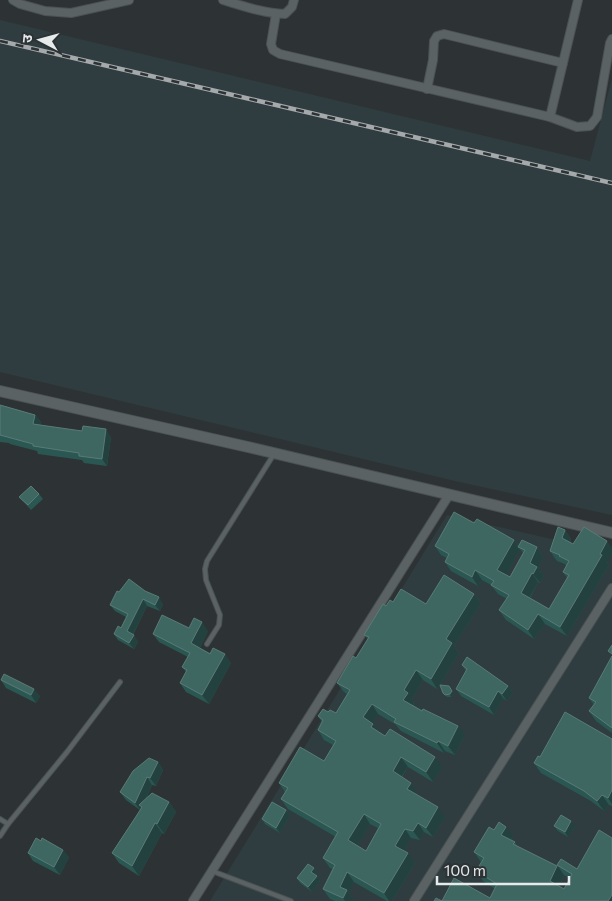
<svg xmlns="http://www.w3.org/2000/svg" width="612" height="901" viewBox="0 0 612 901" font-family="Commissioner,'Noto Sans Devanagari',sans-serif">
	<rect width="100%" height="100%" fill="#2d3335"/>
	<g fill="#2f3d41">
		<path d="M 0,20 L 590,161 L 612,79 L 612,515 L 455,481 L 0,372 Z"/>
		<path d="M 447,515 L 612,553 L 612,901 L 210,901 Z"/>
	</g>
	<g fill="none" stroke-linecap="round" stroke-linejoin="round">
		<g stroke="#4b5153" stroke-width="6">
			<g id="service">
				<path d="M 207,644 L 219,625 L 220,615 L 206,580 L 205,569 L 207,561 L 274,454"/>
				<path d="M 0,819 L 8,824 L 0,836"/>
				<path d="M 8,824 L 67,752 L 120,682"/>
				<path d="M 212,871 L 291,901"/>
			</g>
		</g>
		<g stroke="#4b5153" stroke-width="10">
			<g id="minor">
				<path d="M 13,0 L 20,4 L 45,11 L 71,13 L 129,0"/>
				<path d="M 223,0 C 243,6 263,13 285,14 L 292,7 L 294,0"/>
				<path d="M 276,14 L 271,44 L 273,50 L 280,54 L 550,117 L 577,127 L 590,126 L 597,117 L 610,43 L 612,39"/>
				<path d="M 427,89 L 433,60 L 434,41 L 437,36 L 444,34 L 563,63"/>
				<path d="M 550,117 L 578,0"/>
				<path d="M 193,901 L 449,495"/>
				<path d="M 414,901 L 612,588"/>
			</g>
		</g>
		<g stroke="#4b5153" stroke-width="12">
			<path id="tertiary" d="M 0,391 L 248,447 L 612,533"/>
		</g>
		<use href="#service" stroke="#5b6264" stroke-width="4"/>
		<use href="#minor" stroke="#5b6264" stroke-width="8"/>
		<use href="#tertiary" stroke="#5b6264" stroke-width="10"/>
		<g stroke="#a5a9ab" stroke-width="4.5">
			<path id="rail" d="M 0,41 L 612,183"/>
		</g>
		<use href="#rail" stroke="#2d3335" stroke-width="2.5" stroke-dasharray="8" stroke-linecap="butt"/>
	</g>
	<g fill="#2b5752" fill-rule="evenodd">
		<path d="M 0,405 L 35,415 L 41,422 L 40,425 L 111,437 L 107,466 L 84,463 L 82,460 L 38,454 L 37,451 L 10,444 L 9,443 L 0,442 Z"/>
		<path d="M 39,494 L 43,499 L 31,510 L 19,497 Z"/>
		<path d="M 474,523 L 514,540 L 519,547 L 537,547 L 543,557 L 538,568 L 544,576 L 540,583 L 538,582 L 530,598 L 549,609 L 567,578 L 563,572 L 566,566 L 565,564 L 557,561 L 550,551 L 565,530 L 571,539 L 570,543 L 607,562 L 609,565 L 567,636 L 545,624 L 534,639 L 506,620 L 499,610 L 507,599 L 498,594 L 491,585 L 482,580 L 478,586 L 451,571 L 445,562 L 447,558 L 441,555 L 435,546 ZM 520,549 L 523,553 L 510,577 L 506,575 Z"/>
		<path d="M 119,592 L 163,604 L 160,611 L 147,606 L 133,635 L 138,642 L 134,649 L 118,640 L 114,634 L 121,628 L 126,617 L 115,611 L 110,605 Z"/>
		<path d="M 474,594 L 481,603 L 454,646 L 459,653 L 437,689 L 423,680 L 412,699 L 414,702 L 413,705 L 465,735 L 455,755 L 445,751 L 444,753 L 401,731 L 395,724 L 378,714 L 372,723 L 379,732 L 385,736 L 442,767 L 433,782 L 408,767 L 402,777 L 417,793 L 416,795 L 445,817 L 433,837 L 424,832 L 420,840 L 411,838 L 404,851 L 415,863 L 392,901 L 387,901 L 354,882 L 349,893 L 354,900 L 354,901 L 335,901 L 330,899 L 323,889 L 333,869 L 330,868 L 323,858 L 336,837 L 288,809 L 281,799 L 285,792 L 279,783 L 324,761 L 333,745 L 324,740 L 318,730 L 322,722 L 318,716 L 328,712 L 336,713 L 347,694 L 344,692 L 337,683 L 356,658 L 368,639 L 364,635 L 386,606 L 393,602 L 426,604 ZM 370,824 L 378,828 L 366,851 L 357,846 Z"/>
		<path d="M 189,628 L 208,631 L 200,648 L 231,663 L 209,704 L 186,692 L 180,683 L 186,672 L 182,667 L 188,657 L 159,642 L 153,634 Z"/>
		<path d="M 612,656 L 612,733 L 596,721 L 589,711 L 594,705 L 589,698 Z"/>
		<path d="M 462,665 L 508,686 L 513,693 L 507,701 L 503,698 L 494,715 L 461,696 L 456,689 L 466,671 Z"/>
		<path d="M 1,680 L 40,696 L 36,703 L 6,688 Z"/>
		<path d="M 443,693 L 454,694 L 451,697 L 447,697 Z"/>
		<path d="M 612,739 L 612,806 L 609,805 L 604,811 L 591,801 L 541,773 L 534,763 L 540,757 Z"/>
		<path d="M 158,762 L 163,770 L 156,786 L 152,785 L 146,799 L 169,802 L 176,812 L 164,834 L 162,833 L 139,876 L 119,863 L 112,853 L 140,810 L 126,800 L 120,792 Z"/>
		<path d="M 286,810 L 290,815 L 280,833 L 265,824 L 262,819 Z"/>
		<path d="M 554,826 L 575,827 L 568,837 L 558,831 Z"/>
		<path d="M 494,830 L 513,836 L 511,840 L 515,842 L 517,846 L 564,876 L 559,886 L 564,889 L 570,878 L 564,875 L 557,865 L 561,859 L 612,901 L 442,901 L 490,898 L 495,889 L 483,881 L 476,871 L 481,862 L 474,852 Z"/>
		<path d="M 28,853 L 69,857 L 60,875 L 33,861 Z"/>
		<path d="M 314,868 L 317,874 L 316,875 L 320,881 L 312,892 L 300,883 L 297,878 Z"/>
	</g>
	<g fill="#23423f">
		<path d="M 35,415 L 41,422 L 38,432 L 33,424 Z"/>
		<path d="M 106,429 L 111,437 L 107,466 L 102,459 Z"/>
		<path d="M 565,530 L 571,539 L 568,547 L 562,538 Z"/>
		<path d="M 514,540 L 520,549 L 504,579 L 497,570 Z"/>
		<path d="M 607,541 L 612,548 L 612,553 L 607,562 L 609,565 L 567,636 L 560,627 Z"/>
		<path d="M 537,547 L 543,557 L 538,568 L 544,576 L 540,583 L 533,574 L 530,563 Z"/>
		<path d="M 475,570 L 482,580 L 478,586 L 472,577 Z"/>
		<path d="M 532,573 L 538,582 L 527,602 L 521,593 Z"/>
		<path d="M 474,594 L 481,603 L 454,646 L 459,653 L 437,689 L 431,679 L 446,639 Z"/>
		<path d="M 159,597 L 163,604 L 160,611 L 155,605 Z"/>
		<path d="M 143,599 L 147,606 L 131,638 L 127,631 Z"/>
		<path d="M 538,614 L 545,624 L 534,639 L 528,630 Z"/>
		<path d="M 202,622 L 208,631 L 198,652 L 191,643 Z"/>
		<path d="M 134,635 L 138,642 L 134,649 L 129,643 Z"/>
		<path d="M 225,654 L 231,663 L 209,704 L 202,695 Z"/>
		<path d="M 416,670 L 423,680 L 412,699 L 414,702 L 410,709 L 403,700 L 404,690 Z"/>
		<path d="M 449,686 L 454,694 L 451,697 L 450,694 Z"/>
		<path d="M 508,686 L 513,693 L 507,701 L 502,694 Z"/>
		<path d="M 34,689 L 40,696 L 36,703 L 31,695 Z"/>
		<path d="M 498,691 L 503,698 L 494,715 L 489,707 Z"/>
		<path d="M 372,704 L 378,714 L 370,727 L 363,717 Z"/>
		<path d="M 373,724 L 380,733 L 371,727 Z"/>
		<path d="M 458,726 L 465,735 L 455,755 L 448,746 Z"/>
		<path d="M 438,741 L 445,751 L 444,753 L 437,743 Z"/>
		<path d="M 401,757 L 408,767 L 399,780 L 393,771 Z"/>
		<path d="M 435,757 L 442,767 L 433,782 L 426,772 Z"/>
		<path d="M 158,762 L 163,770 L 156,786 L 150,778 Z"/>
		<path d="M 147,777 L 152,785 L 142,807 L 139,805 L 142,808 L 141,811 L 135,803 Z"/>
		<path d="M 411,783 L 417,793 L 414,799 L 407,789 Z"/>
		<path d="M 612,790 L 612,804 L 608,798 Z"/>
		<path d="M 602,795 L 609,805 L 604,811 L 597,801 Z"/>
		<path d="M 169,802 L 176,812 L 164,834 L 157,824 Z"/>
		<path d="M 438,807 L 445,817 L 433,837 L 426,828 Z"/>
		<path d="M 286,810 L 290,815 L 280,833 L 276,828 Z"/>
		<path d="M 364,814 L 370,824 L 355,850 L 348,840 Z"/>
		<path d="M 571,821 L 575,827 L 568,837 L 565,832 Z"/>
		<path d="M 155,823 L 162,833 L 139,876 L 132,866 Z"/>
		<path d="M 418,823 L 424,832 L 420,840 L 413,831 Z"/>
		<path d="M 506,827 L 513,836 L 508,844 L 501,835 Z"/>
		<path d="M 405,829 L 411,838 L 402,855 L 395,846 Z"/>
		<path d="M 63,850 L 69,857 L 60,875 L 54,867 Z"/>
		<path d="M 408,853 L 415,863 L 392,901 L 389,901 L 384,893 Z"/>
		<path d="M 557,866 L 564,876 L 557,890 L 550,881 Z"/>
		<path d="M 314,868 L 317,874 L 315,877 L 311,872 Z"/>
		<path d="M 347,872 L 354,882 L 349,893 L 354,900 L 354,901 L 345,901 L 343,898 L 340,887 Z"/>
		<path d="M 317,876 L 320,881 L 312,892 L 308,887 Z"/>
		<path d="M 612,895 L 612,901 L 608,901 Z"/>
	</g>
	<g fill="#3f6762" stroke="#597b78" fill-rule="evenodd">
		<path d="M 0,405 L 35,415 L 33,424 L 82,431 L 83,426 L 106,429 L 102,459 L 79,456 L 79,453 L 33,446 L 33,444 L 0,435 Z"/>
		<path d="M 31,486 L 39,494 L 28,505 L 19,497 Z"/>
		<path d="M 454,512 L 474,523 L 477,519 L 514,540 L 497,570 L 510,577 L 525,550 L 518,547 L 522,540 L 537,547 L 530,563 L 537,567 L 533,574 L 532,573 L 521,593 L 549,609 L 569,575 L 563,572 L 569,561 L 559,556 L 560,555 L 550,551 L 558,527 L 565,530 L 562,538 L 573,544 L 584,527 L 607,541 L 600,554 L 602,555 L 560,627 L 538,614 L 528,630 L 499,610 L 509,595 L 491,585 L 494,581 L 475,570 L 472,577 L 445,562 L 449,554 L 435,546 Z"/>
		<path d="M 444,575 L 474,594 L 446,639 L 452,643 L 431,679 L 416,670 L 404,690 L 408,693 L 403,700 L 422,711 L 423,709 L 458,726 L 448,746 L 438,741 L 437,743 L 394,722 L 396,719 L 372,704 L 363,717 L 373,724 L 371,727 L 385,736 L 390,729 L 435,757 L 426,772 L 401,757 L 393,771 L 411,783 L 407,789 L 438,807 L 426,828 L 418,823 L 413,831 L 405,829 L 395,846 L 408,853 L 384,893 L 347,872 L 340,887 L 347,890 L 343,898 L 323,889 L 335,865 L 323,858 L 338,832 L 281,799 L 288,788 L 279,783 L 300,747 L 324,761 L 336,741 L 318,730 L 323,720 L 318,716 L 323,709 L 328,712 L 330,710 L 336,713 L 350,690 L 337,683 L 353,656 L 356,658 L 369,637 L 364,635 L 383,604 L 386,606 L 390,600 L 393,602 L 401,589 L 426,604 ZM 364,814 L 381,824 L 366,851 L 348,840 Z"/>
		<path d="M 129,579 L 145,591 L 159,597 L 155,605 L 143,599 L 127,631 L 134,635 L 129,643 L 114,634 L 118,626 L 121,628 L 128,614 L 110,605 L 117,591 L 119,592 Z"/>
		<path d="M 162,615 L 189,628 L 194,618 L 202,622 L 191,643 L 210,654 L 213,648 L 225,654 L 202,695 L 180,683 L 187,670 L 182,667 L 190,653 L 153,634 Z"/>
		<path d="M 612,645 L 612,654 L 608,651 Z"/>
		<path d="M 612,656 L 612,728 L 589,711 L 596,702 L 589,698 Z"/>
		<path d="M 467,657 L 508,686 L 502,694 L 498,691 L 489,707 L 456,689 L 467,669 L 462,665 Z"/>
		<path d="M 4,674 L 34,689 L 31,695 L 1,680 Z"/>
		<path d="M 440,685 L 449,686 L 452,691 L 450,694 L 445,695 L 443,693 Z"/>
		<path d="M 565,712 L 612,739 L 612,790 L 608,798 L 602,795 L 597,801 L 584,791 L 534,763 L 538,756 L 540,757 Z"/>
		<path d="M 149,758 L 158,762 L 150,778 L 147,777 L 135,803 L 120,792 L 133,771 Z"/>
		<path d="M 152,793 L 169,802 L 157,824 L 155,823 L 132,866 L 112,853 L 137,815 L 142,807 L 139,805 Z"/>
		<path d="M 272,802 L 286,810 L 276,828 L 262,819 Z"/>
		<path d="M 561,815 L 571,821 L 565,832 L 554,826 Z"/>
		<path d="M 499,822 L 506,827 L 501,835 L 515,842 L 513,844 L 557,866 L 550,881 L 564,889 L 572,874 L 557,865 L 561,859 L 577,869 L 599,830 L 612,838 L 612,895 L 608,901 L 434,901 L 436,898 L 442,901 L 454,878 L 490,898 L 497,884 L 476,871 L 484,858 L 474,852 L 489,827 L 494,830 Z"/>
		<path d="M 36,838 L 41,841 L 42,838 L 63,850 L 54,867 L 28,853 Z"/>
		<path d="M 308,864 L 314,868 L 311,872 L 317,876 L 308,887 L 297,878 Z"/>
	</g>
	<g transform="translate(40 40) rotate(276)" stroke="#2d3335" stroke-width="4" paint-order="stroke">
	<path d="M0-4L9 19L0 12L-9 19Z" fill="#e6eaeb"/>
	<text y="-8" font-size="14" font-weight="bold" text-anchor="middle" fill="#e6eaeb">उ</text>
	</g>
	<path d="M437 876v8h132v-8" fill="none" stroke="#e6eaeb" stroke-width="2.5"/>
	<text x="444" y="876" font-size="15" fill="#e6eaeb" stroke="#2d3335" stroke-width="4" paint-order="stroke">100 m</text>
</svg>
